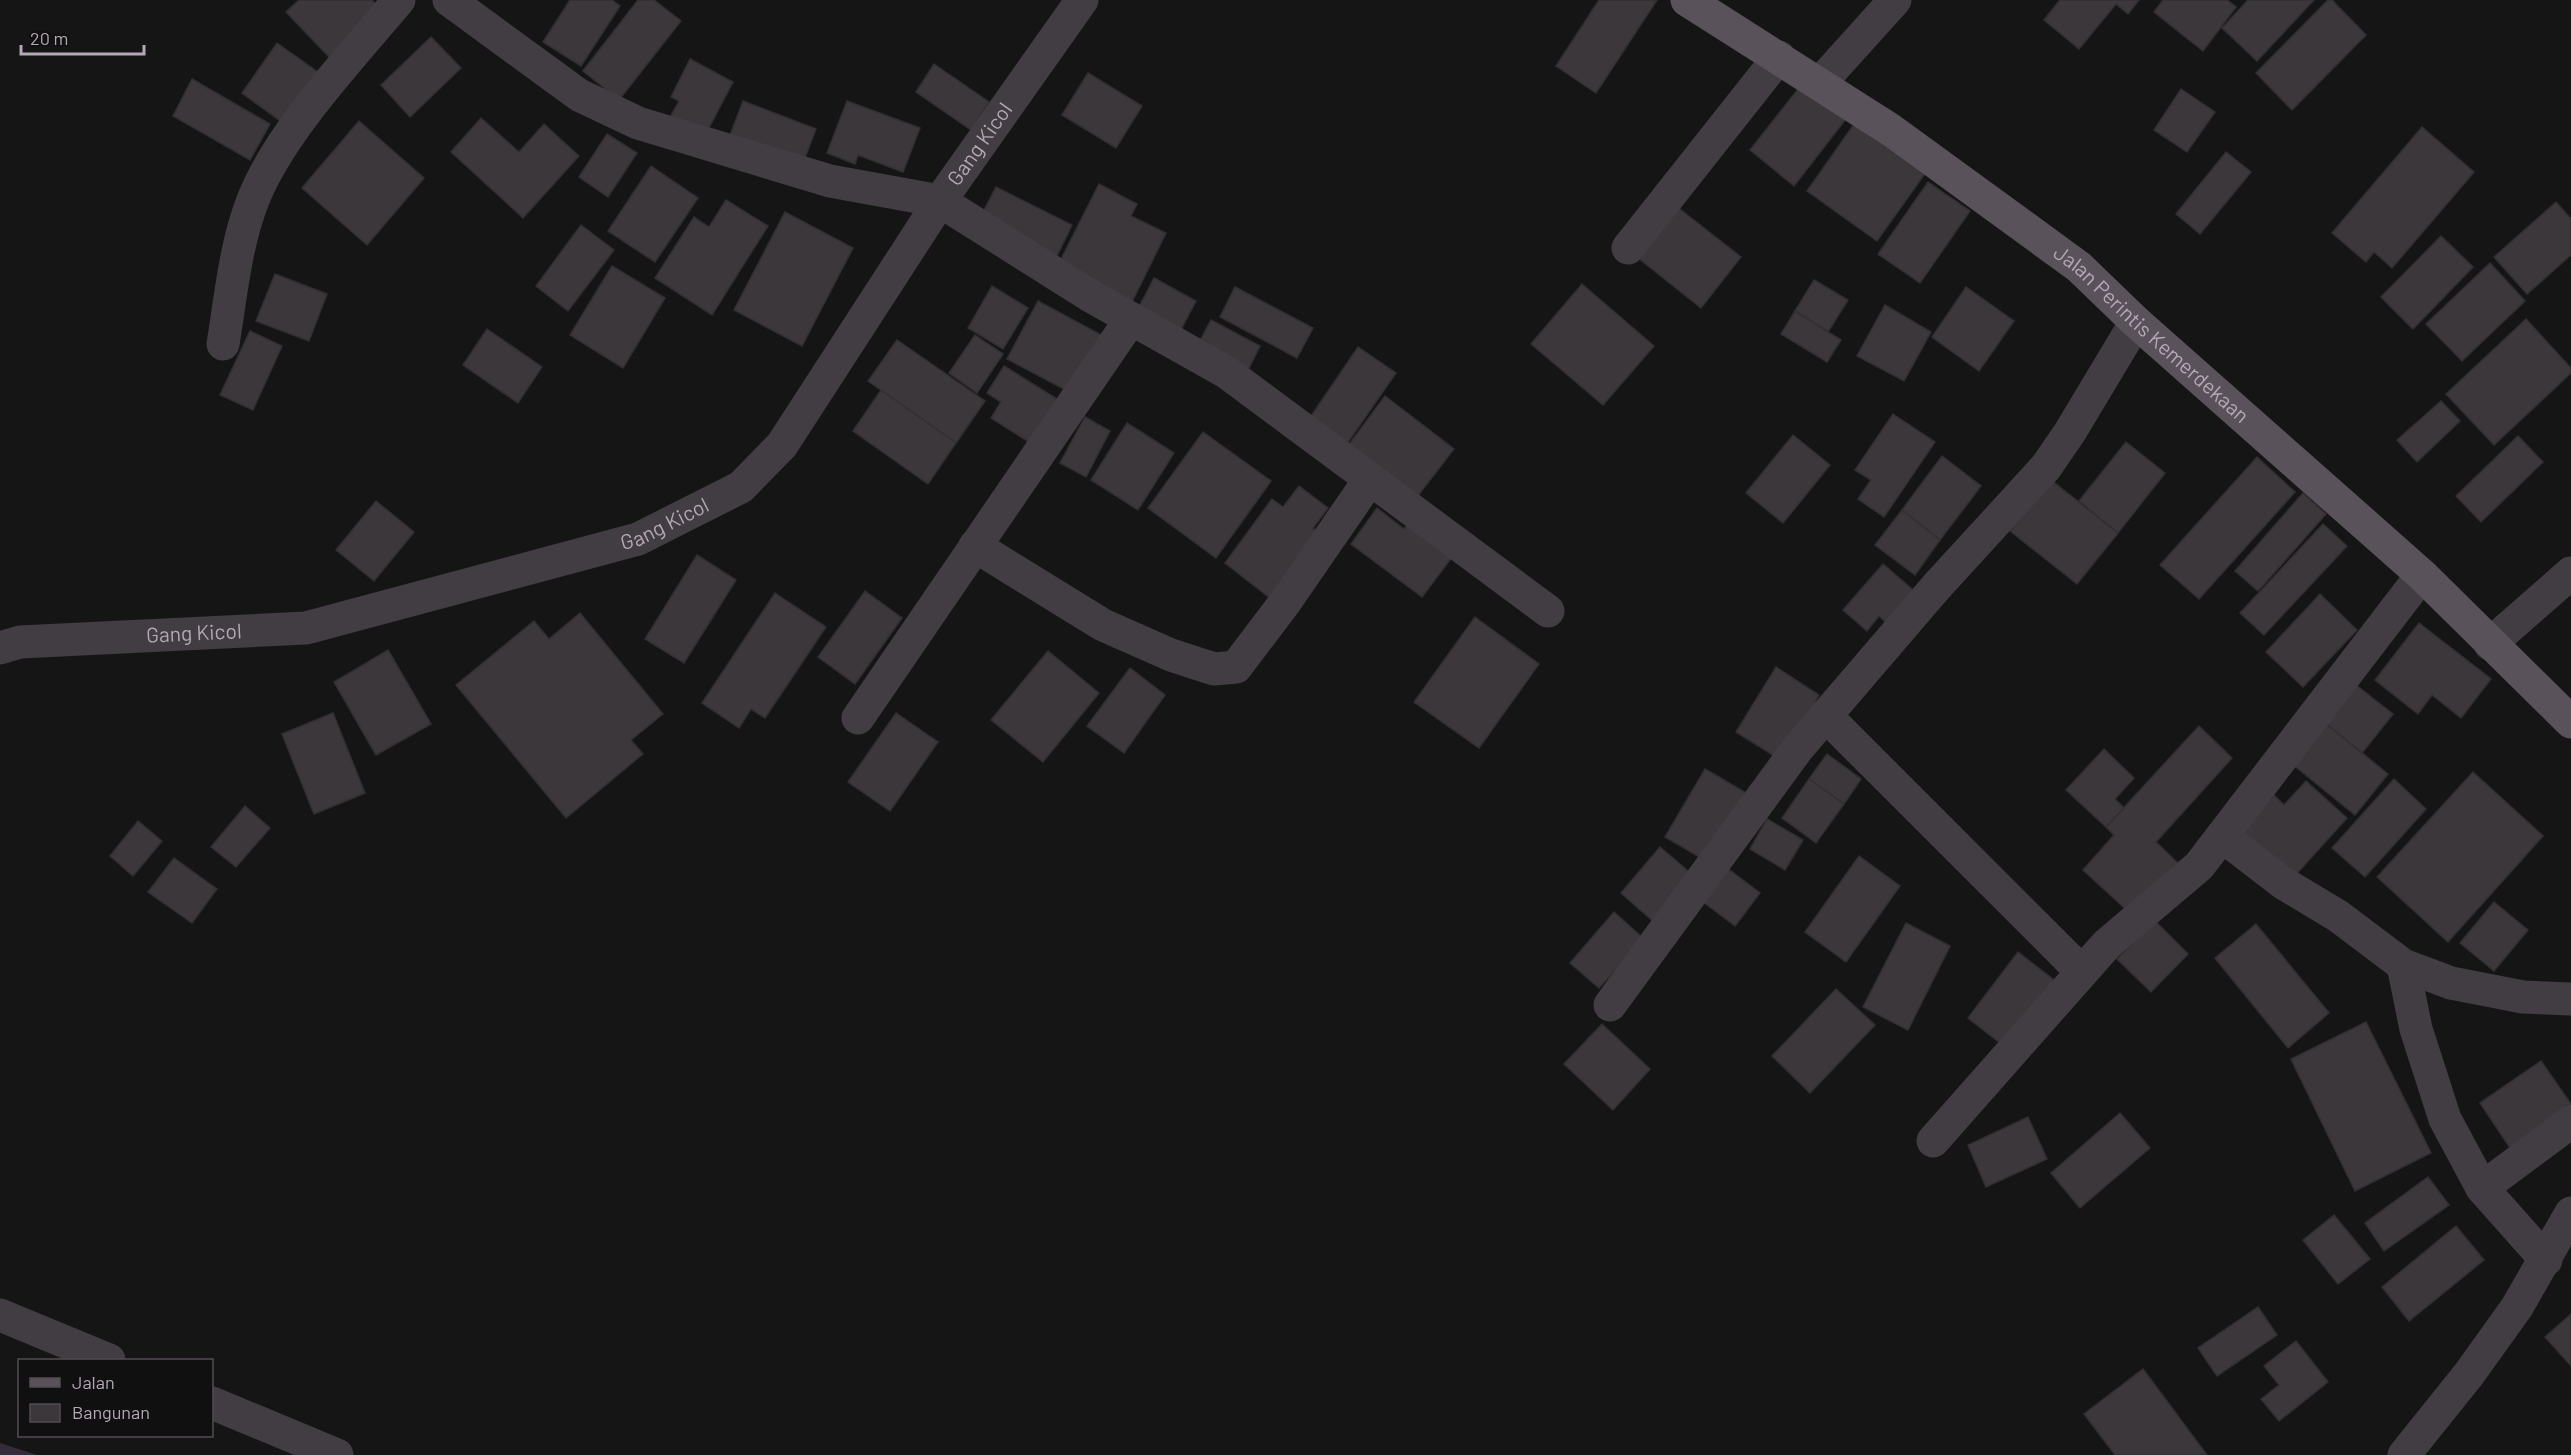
<svg xmlns="http://www.w3.org/2000/svg" width="2571" height="1455" viewBox="0 0 2571 1455" font-family="Barlow,sans-serif">
	<rect width="100%" height="100%" fill="#161516"/>
	<path fill="#352b3a" d="M 0,1443 L 37,1455 L 0,1455 Z"/>
	<g fill="#3b373b" stroke="#322f32" stroke-width="1.5">
		<path d="M 299,0 L 372,0 L 379,8 L 329,57 L 286,12 Z"/>
		<path d="M 570,0 L 612,0 L 620,6 L 581,66 L 543,42 Z"/>
		<path d="M 638,0 L 654,0 L 681,21 L 619,100 L 583,71 Z"/>
		<path d="M 1599,0 L 1657,0 L 1596,93 L 1556,66 Z"/>
		<path d="M 2060,0 L 2139,0 L 2128,14 L 2116,4 L 2079,49 L 2044,20 Z"/>
		<path d="M 2163,0 L 2227,0 L 2236,7 L 2203,51 L 2154,12 Z"/>
		<path d="M 2248,0 L 2314,0 L 2257,61 L 2222,28 Z"/>
		<path d="M 2328,0 L 2332,0 L 2366,35 L 2292,110 L 2256,73 Z"/>
		<path d="M 431,37 L 461,68 L 410,117 L 381,85 Z"/>
		<path d="M 277,43 L 322,75 L 287,126 L 242,93 Z"/>
		<path d="M 690,59 L 733,82 L 702,141 L 667,123 L 679,101 L 671,97 Z"/>
		<path d="M 934,64 L 989,102 L 971,130 L 916,92 Z"/>
		<path d="M 1088,73 L 1142,106 L 1116,148 L 1062,115 Z"/>
		<path d="M 192,79 L 270,124 L 250,160 L 173,116 Z"/>
		<path d="M 1802,84 L 1846,119 L 1794,186 L 1750,150 Z"/>
		<path d="M 2181,89 L 2215,112 L 2187,152 L 2154,130 Z"/>
		<path d="M 743,101 L 816,129 L 800,171 L 727,143 Z"/>
		<path d="M 847,101 L 920,128 L 903,172 L 858,155 L 855,164 L 827,153 Z"/>
		<path d="M 1859,117 L 1929,168 L 1877,241 L 1807,191 Z"/>
		<path d="M 481,118 L 519,152 L 544,124 L 579,156 L 523,218 L 451,152 Z"/>
		<path d="M 359,121 L 424,178 L 367,245 L 302,188 Z"/>
		<path d="M 2422,127 L 2474,172 L 2392,268 L 2374,252 L 2366,262 L 2332,233 Z"/>
		<path d="M 607,134 L 637,153 L 608,197 L 579,177 Z"/>
		<path d="M 2226,152 L 2251,172 L 2200,234 L 2176,214 Z"/>
		<path d="M 651,166 L 698,198 L 655,262 L 608,231 Z"/>
		<path d="M 1928,182 L 1970,211 L 1920,283 L 1878,254 Z"/>
		<path d="M 1099,184 L 1137,204 L 1131,216 L 1166,233 L 1129,308 L 1055,271 Z"/>
		<path d="M 996,187 L 1072,225 L 1054,262 L 977,224 Z"/>
		<path d="M 726,200 L 768,226 L 712,315 L 655,278 L 694,217 L 709,227 Z"/>
		<path d="M 2556,202 L 2571,219 L 2571,255 L 2527,294 L 2494,257 Z"/>
		<path d="M 1676,206 L 1741,257 L 1701,308 L 1637,257 Z"/>
		<path d="M 785,212 L 853,248 L 802,346 L 734,310 Z"/>
		<path d="M 581,225 L 614,250 L 568,311 L 536,286 Z"/>
		<path d="M 2441,236 L 2473,267 L 2413,329 L 2381,297 Z"/>
		<path d="M 2490,263 L 2525,301 L 2462,361 L 2426,324 Z"/>
		<path d="M 612,266 L 665,298 L 623,368 L 570,335 Z"/>
		<path d="M 275,274 L 327,294 L 309,341 L 256,321 Z"/>
		<path d="M 1154,278 L 1196,301 L 1177,337 L 1135,315 Z"/>
		<path d="M 1814,280 L 1848,300 L 1828,332 L 1795,311 Z"/>
		<path d="M 1582,284 L 1654,346 L 1603,405 L 1531,344 Z"/>
		<path d="M 992,286 L 1028,308 L 1003,349 L 968,328 Z"/>
		<path d="M 1235,287 L 1313,328 L 1297,358 L 1220,317 Z"/>
		<path d="M 1966,287 L 2014,321 L 1979,371 L 1932,337 Z"/>
		<path d="M 1038,301 L 1105,337 L 1075,395 L 1007,359 Z"/>
		<path d="M 1885,305 L 1931,332 L 1904,381 L 1857,356 Z"/>
		<path d="M 1795,311 L 1841,340 L 1827,362 L 1781,334 Z"/>
		<path d="M 2526,319 L 2571,368 L 2571,373 L 2494,445 L 2446,394 Z"/>
		<path d="M 1211,320 L 1260,346 L 1245,376 L 1195,350 Z"/>
		<path d="M 487,329 L 542,367 L 518,403 L 463,365 Z"/>
		<path d="M 250,331 L 282,346 L 253,410 L 220,395 Z"/>
		<path d="M 975,335 L 1003,354 L 977,393 L 949,373 Z"/>
		<path d="M 897,340 L 985,401 L 956,443 L 868,381 Z"/>
		<path d="M 1358,347 L 1396,373 L 1346,445 L 1309,419 Z"/>
		<path d="M 1004,366 L 1065,404 L 1032,444 L 991,418 L 1001,402 L 987,393 Z"/>
		<path d="M 881,390 L 956,443 L 928,484 L 853,431 Z"/>
		<path d="M 1385,396 L 1454,449 L 1410,506 L 1342,454 Z"/>
		<path d="M 2441,401 L 2460,421 L 2417,462 L 2397,440 Z"/>
		<path d="M 1893,414 L 1935,442 L 1884,517 L 1858,499 L 1871,480 L 1855,470 Z"/>
		<path d="M 1085,417 L 1110,431 L 1086,477 L 1060,463 Z"/>
		<path d="M 1127,423 L 1174,453 L 1138,510 L 1091,480 Z"/>
		<path d="M 1203,432 L 1271,481 L 1216,558 L 1148,508 Z"/>
		<path d="M 1793,435 L 1830,465 L 1783,523 L 1746,493 Z"/>
		<path d="M 2518,436 L 2543,462 L 2481,522 L 2456,496 Z"/>
		<path d="M 2126,442 L 2165,473 L 2118,533 L 2079,501 Z"/>
		<path d="M 1942,456 L 1981,486 L 1940,540 L 1902,510 Z"/>
		<path d="M 2257,457 L 2295,492 L 2199,599 L 2160,565 Z"/>
		<path d="M 2051,480 L 2118,533 L 2077,584 L 2010,531 Z"/>
		<path d="M 1299,486 L 1328,508 L 1313,528 L 1324,537 L 1275,602 L 1225,563 L 1272,499 L 1283,507 Z"/>
		<path d="M 2303,493 L 2326,514 L 2258,591 L 2235,571 Z"/>
		<path d="M 376,501 L 414,532 L 374,581 L 336,550 Z"/>
		<path d="M 1377,508 L 1404,529 L 1412,519 L 1456,552 L 1422,597 L 1351,544 Z"/>
		<path d="M 1902,510 L 1940,540 L 1915,575 L 1875,545 Z"/>
		<path d="M 2323,524 L 2347,546 L 2264,635 L 2240,613 Z"/>
		<path d="M 697,555 L 736,580 L 684,663 L 645,639 Z"/>
		<path d="M 1883,564 L 1919,595 L 1892,628 L 1879,616 L 1867,631 L 1843,610 Z"/>
		<path d="M 865,591 L 902,618 L 855,684 L 818,657 Z"/>
		<path d="M 775,593 L 826,627 L 765,718 L 751,709 L 739,728 L 702,703 Z"/>
		<path d="M 2320,594 L 2357,630 L 2303,687 L 2266,652 Z"/>
		<path d="M 580,613 L 663,714 L 631,740 L 643,754 L 566,818 L 456,685 L 534,621 L 549,639 Z"/>
		<path d="M 1475,617 L 1539,664 L 1479,748 L 1414,702 Z"/>
		<path d="M 2419,623 L 2491,679 L 2461,718 L 2432,695 L 2418,714 L 2375,680 Z"/>
		<path d="M 388,650 L 431,724 L 376,755 L 334,682 Z"/>
		<path d="M 1048,651 L 1099,693 L 1043,762 L 991,720 Z"/>
		<path d="M 1776,667 L 1819,695 L 1779,759 L 1736,732 Z"/>
		<path d="M 1130,668 L 1165,695 L 1124,753 L 1087,726 Z"/>
		<path d="M 2356,685 L 2393,714 L 2362,753 L 2325,723 Z"/>
		<path d="M 333,713 L 365,793 L 314,814 L 282,734 Z"/>
		<path d="M 896,713 L 938,742 L 890,811 L 848,782 Z"/>
		<path d="M 2325,723 L 2388,774 L 2355,815 L 2292,764 Z"/>
		<path d="M 2199,726 L 2232,758 L 2156,842 L 2180,865 L 2133,916 L 2083,870 L 2114,835 L 2106,827 Z"/>
		<path d="M 2104,749 L 2134,778 L 2115,799 L 2124,808 L 2106,827 L 2066,790 Z"/>
		<path d="M 1827,754 L 1861,779 L 1844,804 L 1809,779 Z"/>
		<path d="M 1705,769 L 1748,794 L 1708,862 L 1665,837 Z"/>
		<path d="M 2473,772 L 2543,836 L 2448,942 L 2377,877 Z"/>
		<path d="M 1809,779 L 1844,804 L 1816,843 L 1782,818 Z"/>
		<path d="M 2394,779 L 2426,809 L 2365,877 L 2332,848 Z"/>
		<path d="M 2306,781 L 2347,818 L 2292,879 L 2241,832 L 2274,795 L 2284,805 Z"/>
		<path d="M 245,806 L 270,828 L 236,867 L 211,847 Z"/>
		<path d="M 1767,819 L 1803,840 L 1785,870 L 1750,849 Z"/>
		<path d="M 138,821 L 162,841 L 133,876 L 110,856 Z"/>
		<path d="M 1660,847 L 1695,877 L 1656,924 L 1621,893 Z"/>
		<path d="M 1859,856 L 1900,886 L 1846,962 L 1805,932 Z"/>
		<path d="M 174,858 L 217,889 L 192,923 L 148,892 Z"/>
		<path d="M 1723,865 L 1760,893 L 1735,926 L 1698,898 Z"/>
		<path d="M 2494,902 L 2528,930 L 2494,971 L 2460,943 Z"/>
		<path d="M 1614,912 L 1644,939 L 1599,988 L 1570,963 Z"/>
		<path d="M 2155,921 L 2188,954 L 2151,992 L 2117,959 Z"/>
		<path d="M 1906,923 L 1950,946 L 1908,1030 L 1863,1007 Z"/>
		<path d="M 2256,924 L 2329,1013 L 2288,1048 L 2215,958 Z"/>
		<path d="M 2018,952 L 2059,984 L 2009,1050 L 1968,1018 Z"/>
		<path d="M 1836,989 L 1875,1025 L 1810,1093 L 1772,1056 Z"/>
		<path d="M 2366,1022 L 2431,1153 L 2355,1191 L 2291,1059 Z"/>
		<path d="M 1602,1024 L 1650,1069 L 1613,1110 L 1564,1064 Z"/>
		<path d="M 2541,1061 L 2571,1104 L 2571,1110 L 2512,1151 L 2480,1103 Z"/>
		<path d="M 2120,1113 L 2150,1148 L 2080,1208 L 2051,1173 Z"/>
		<path d="M 2028,1117 L 2047,1159 L 1986,1187 L 1968,1145 Z"/>
		<path d="M 2428,1177 L 2449,1205 L 2384,1251 L 2365,1223 Z"/>
		<path d="M 2334,1215 L 2370,1259 L 2338,1284 L 2303,1240 Z"/>
		<path d="M 2456,1226 L 2484,1260 L 2409,1321 L 2382,1287 Z"/>
		<path d="M 2258,1307 L 2277,1335 L 2217,1376 L 2198,1348 Z"/>
		<path d="M 2571,1314 L 2571,1366 L 2545,1337 Z"/>
		<path d="M 2296,1341 L 2328,1382 L 2279,1421 L 2261,1399 L 2279,1385 L 2264,1366 Z"/>
		<path d="M 2143,1369 L 2207,1455 L 2115,1455 L 2084,1414 Z"/>
	</g>
	<g fill="none" stroke-linecap="round" stroke-linejoin="round">
		<g stroke="#423d42" stroke-width="33">
			<path d="M 449,0 L 579,95 L 638,123 L 830,181 L 940,201 L 1089,295 L 1226,372 L 1548,611"/>
			<path d="M 1821,82 L 1895,0"/>
			<path d="M 1628,248 L 1779,57"/>
			<path d="M 223,344 C 231,296 235,246 253,200 C 279,133 352,56 399,0"/>
			<path d="M 975,546 L 1103,625 L 1171,655 L 1214,669 L 1236,667 L 1286,601 L 1370,479"/>
			<path d="M 2490,644 L 2571,573"/>
			<path id="s1" d="M 0,648 L 20,642 L 306,628 L 638,539 L 741,487 L 782,445 L 940,201 L 1082,0"/>
			<path d="M 1825,715 L 2082,972"/>
			<path d="M 858,718 L 1131,319"/>
			<path d="M 2222,836 L 2283,883 L 2338,916 L 2403,965 L 2451,983 L 2523,997 L 2571,999"/>
			<path d="M 2403,965 L 2416,1029 L 2445,1119 L 2482,1188"/>
			<path d="M 1610,1005 L 1798,748 L 1937,586 L 2046,467 L 2070,432 L 2136,322"/>
			<path d="M 1933,1141 L 2107,944 L 2199,866 L 2422,575"/>
			<path d="M 2546,1260 L 2482,1188 L 2571,1122"/>
			<path d="M 0,1315 L 109,1360"/>
			<path d="M 212,1403 L 337,1455"/>
			<path d="M 2404,1455 L 2469,1374 L 2517,1307 L 2571,1213"/>
		</g>
		<path stroke="#5a525a" stroke-width="33" id="s2" d="M 1687,0 L 1891,130 L 2079,267 L 2136,322 L 2422,575 L 2571,722"/>
	</g>
	<g text-anchor="middle" stroke-width="4.5" stroke-linejoin="round" paint-order="stroke">
		<g font-size="21" fill="#b5a7b7" stroke="#111011">
			<text dy="7" stroke="none"><textPath href="#s1" startOffset="1185">Gang Kicol</textPath></text>
			<text dy="7" stroke="none"><textPath href="#s2" startOffset="573">Jalan Perintis Kemerdekaan</textPath></text>
			<text dy="7" stroke="none"><textPath href="#s1" startOffset="681">Gang Kicol</textPath></text>
			<text dy="7" stroke="none"><textPath href="#s1" startOffset="195">Gang Kicol</textPath></text>
		</g>
	</g>
	<rect x="18" y="1359" width="195" height="78" fill="#111011" stroke="#534c53" stroke-width="1.5"/>
	<rect x="30" y="1378" width="30" height="9" fill="#5a525a" stroke="#534c53" stroke-width="1.5"/>
	<text x="72" y="1389" font-size="18" fill="#b5a7b7">Jalan</text>
	<rect x="30" y="1404" width="30" height="18" fill="#3b373b" stroke="#534c53" stroke-width="1.5"/>
	<text x="72" y="1419" font-size="18" fill="#b5a7b7">Bangunan</text>
	<path d="M21 45v9h123v-9" fill="none" stroke="#b5a7b7" stroke-width="3"/>
	<text x="30" y="45" font-size="18" fill="#b5a7b7" stroke="#111011" stroke-width="4.5" paint-order="stroke">20 m</text>
</svg>
